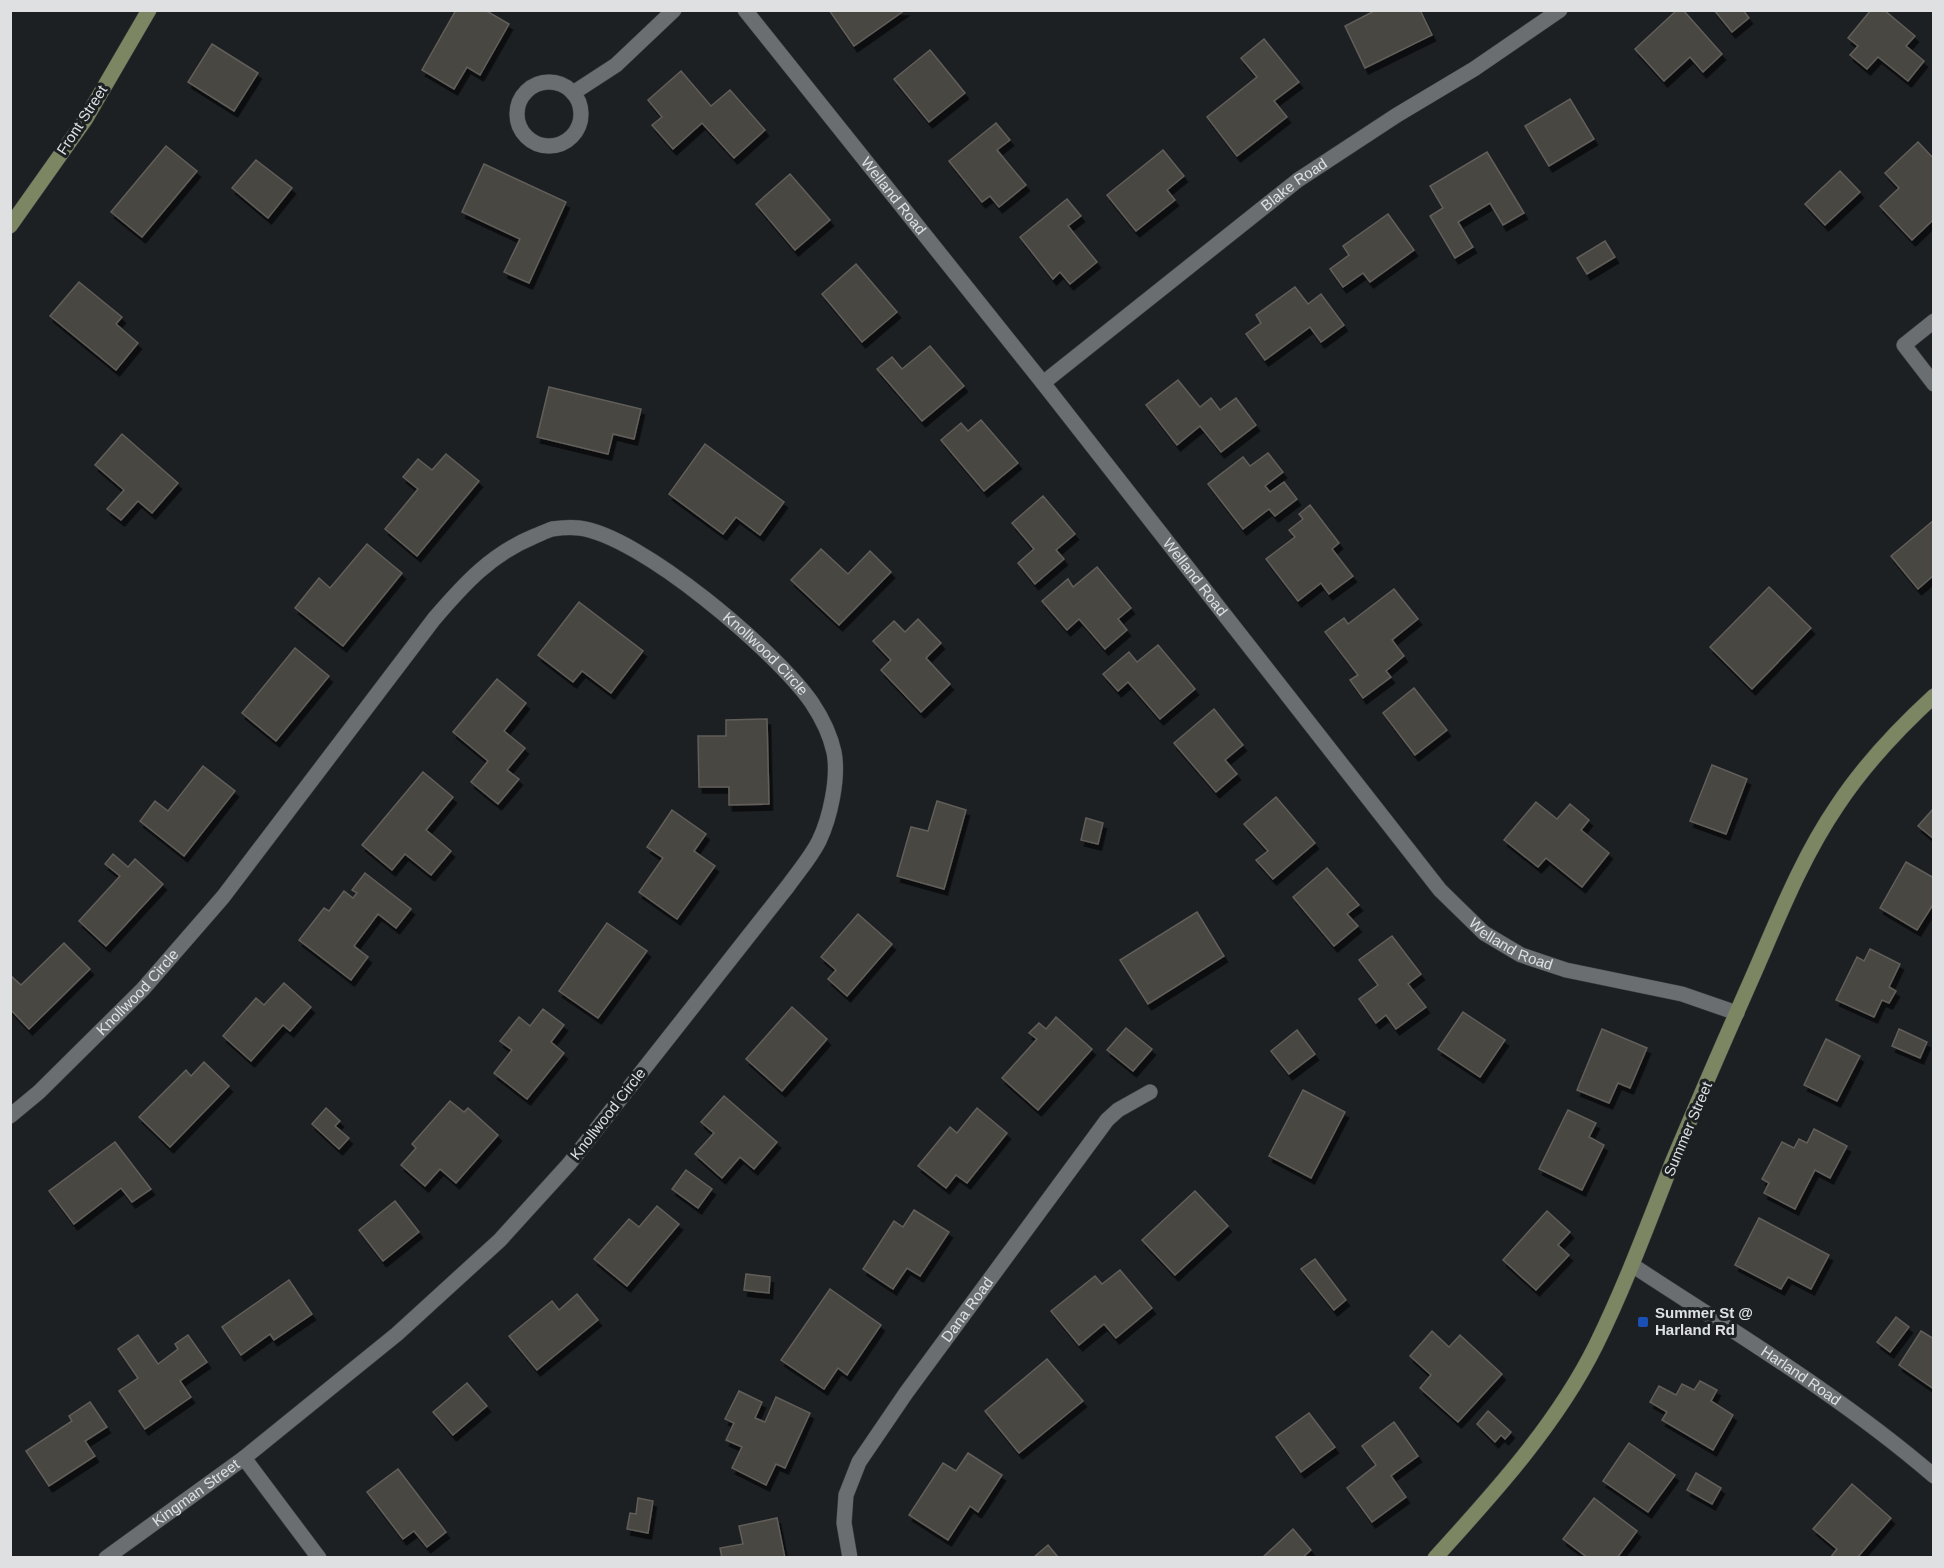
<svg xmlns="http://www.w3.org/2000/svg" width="1944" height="1568" viewBox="0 0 1944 1568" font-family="Helvetica,sans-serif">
	<defs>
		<filter id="shadow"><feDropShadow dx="3.5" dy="6" stdDeviation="0" flood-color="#0009"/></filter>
	</defs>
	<rect width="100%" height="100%" fill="#1d2023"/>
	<g fill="#494642" stroke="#615e5a" stroke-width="1.5" filter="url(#shadow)">
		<path d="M 456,10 L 485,10 L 509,24 L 480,75 L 467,67 L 454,89 L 422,70 Z"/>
		<path d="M 829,10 L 905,10 L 854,46 Z"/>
		<path d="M 1376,10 L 1420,10 L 1432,35 L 1365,68 L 1345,26 Z"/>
		<path d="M 1677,10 L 1683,10 L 1722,54 L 1703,72 L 1690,57 L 1664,81 L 1635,49 Z"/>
		<path d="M 1714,10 L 1743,10 L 1749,18 L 1732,32 Z"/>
		<path d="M 1871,10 L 1884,10 L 1915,36 L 1906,46 L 1924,61 L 1908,81 L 1878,57 L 1867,69 L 1850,55 L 1858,46 L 1848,38 Z"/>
		<path d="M 1264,39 L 1299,82 L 1274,101 L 1287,117 L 1237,156 L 1207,117 L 1257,77 L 1241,58 Z"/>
		<path d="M 212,44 L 258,73 L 234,111 L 188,82 Z"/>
		<path d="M 930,50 L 965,93 L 929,122 L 894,79 Z"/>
		<path d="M 681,71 L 711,106 L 730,90 L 765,130 L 734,158 L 702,123 L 673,149 L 652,125 L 662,117 L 648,100 Z"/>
		<path d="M 1570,99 L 1594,139 L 1549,166 L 1525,126 Z"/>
		<path d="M 996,123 L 1010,140 L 997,150 L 1026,185 L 999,207 L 990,196 L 982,202 L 949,161 Z"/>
		<path d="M 1918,142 L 1934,159 L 1934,219 L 1912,240 L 1880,206 L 1899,188 L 1885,173 Z"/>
		<path d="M 166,146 L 197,171 L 142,237 L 111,212 Z"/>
		<path d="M 1163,150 L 1184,176 L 1167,190 L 1175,200 L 1136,231 L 1107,195 Z"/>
		<path d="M 1487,152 L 1524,213 L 1503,225 L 1490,203 L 1458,222 L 1473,247 L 1455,258 L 1430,216 L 1443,208 L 1430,186 Z"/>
		<path d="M 256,160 L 292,188 L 268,218 L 232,188 Z"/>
		<path d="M 484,164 L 566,202 L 529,283 L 504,272 L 520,239 L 462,212 Z"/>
		<path d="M 1840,171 L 1860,192 L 1825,225 L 1805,204 Z"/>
		<path d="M 790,174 L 830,220 L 795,250 L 756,204 Z"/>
		<path d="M 1067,199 L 1081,216 L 1068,226 L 1097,262 L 1070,284 L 1060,272 L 1053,279 L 1020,237 Z"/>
		<path d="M 1388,214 L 1414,250 L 1370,282 L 1363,273 L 1343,287 L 1330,269 L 1349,255 L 1343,246 Z"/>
		<path d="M 1605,241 L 1615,257 L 1587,274 L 1577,258 Z"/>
		<path d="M 856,264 L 897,312 L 862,342 L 822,294 Z"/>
		<path d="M 79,282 L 122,317 L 116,324 L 138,343 L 116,370 L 50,316 Z"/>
		<path d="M 1295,287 L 1308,304 L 1321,294 L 1344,325 L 1321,342 L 1310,327 L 1265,360 L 1246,334 L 1261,323 L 1256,315 Z"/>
		<path d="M 930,346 L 964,386 L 922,421 L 877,369 L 892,357 L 902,369 Z"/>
		<path d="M 1178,380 L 1200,407 L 1211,398 L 1220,410 L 1236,398 L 1256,425 L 1221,452 L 1200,426 L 1177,445 L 1146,405 Z"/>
		<path d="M 549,387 L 641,409 L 634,439 L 613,434 L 608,454 L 537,437 Z"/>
		<path d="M 981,420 L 1018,463 L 984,491 L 941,440 L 961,423 L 968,431 Z"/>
		<path d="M 122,434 L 178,483 L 152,513 L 138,501 L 121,520 L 107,509 L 124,490 L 95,465 Z"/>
		<path d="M 705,444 L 784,502 L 760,535 L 736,517 L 723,534 L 669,494 Z"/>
		<path d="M 1268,453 L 1283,472 L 1265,486 L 1270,492 L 1284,482 L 1297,499 L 1275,516 L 1269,509 L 1243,529 L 1208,484 L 1243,457 L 1250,466 Z"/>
		<path d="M 446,454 L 479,481 L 417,556 L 385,529 L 418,489 L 403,477 L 418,459 L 432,470 Z"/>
		<path d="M 1043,496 L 1075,534 L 1056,550 L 1064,559 L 1035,584 L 1018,563 L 1034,549 L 1012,523 Z"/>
		<path d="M 1310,505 L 1339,543 L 1332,549 L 1353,576 L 1329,594 L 1321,583 L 1298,601 L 1266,559 L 1295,537 L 1289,530 L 1303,519 L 1299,514 Z"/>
		<path d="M 1934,520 L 1934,575 L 1918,589 L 1891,556 Z"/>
		<path d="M 367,544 L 402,573 L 343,646 L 295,608 L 319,578 L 330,588 Z"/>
		<path d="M 821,549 L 848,574 L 870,551 L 891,572 L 839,625 L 791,580 Z"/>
		<path d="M 1097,567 L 1131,608 L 1118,619 L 1127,630 L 1105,649 L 1079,619 L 1067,630 L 1042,601 L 1068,579 L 1073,587 Z"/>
		<path d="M 1769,587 L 1811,628 L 1752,689 L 1710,647 Z"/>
		<path d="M 1394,589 L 1418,619 L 1392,640 L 1404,656 L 1386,671 L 1391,677 L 1363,698 L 1350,680 L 1358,675 L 1325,632 L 1344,618 L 1348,624 Z"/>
		<path d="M 579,602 L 643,651 L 611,693 L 582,671 L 573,682 L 538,655 Z"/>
		<path d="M 918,619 L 941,643 L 926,658 L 950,684 L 921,712 L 881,670 L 891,660 L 873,641 L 894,621 L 905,632 Z"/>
		<path d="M 1158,645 L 1195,689 L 1160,719 L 1128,682 L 1118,691 L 1103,674 L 1129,652 L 1137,662 Z"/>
		<path d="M 295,648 L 329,676 L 276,741 L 242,713 Z"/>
		<path d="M 497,679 L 526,703 L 504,731 L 525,748 L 507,770 L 519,779 L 498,804 L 471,782 L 488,761 L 453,732 Z"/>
		<path d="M 1414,688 L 1447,730 L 1415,755 L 1383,713 Z"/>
		<path d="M 1214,709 L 1243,745 L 1225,760 L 1237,774 L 1216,792 L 1174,743 Z"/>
		<path d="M 767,719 L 769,804 L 729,805 L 729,787 L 699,787 L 698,736 L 726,736 L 726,720 Z"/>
		<path d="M 1712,765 L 1747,779 L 1726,834 L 1690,821 Z"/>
		<path d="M 203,766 L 235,791 L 184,856 L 140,821 L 155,801 L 168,811 Z"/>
		<path d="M 423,772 L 453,797 L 426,830 L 451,851 L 431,875 L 405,854 L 392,870 L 362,845 Z"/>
		<path d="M 1276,797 L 1315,843 L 1273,879 L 1256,860 L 1268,851 L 1244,824 Z"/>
		<path d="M 937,801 L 966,810 L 944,889 L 897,876 L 911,827 L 928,831 Z"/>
		<path d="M 1536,802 L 1557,819 L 1570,804 L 1589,820 L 1581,830 L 1609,853 L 1582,887 L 1546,858 L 1538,867 L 1504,840 Z"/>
		<path d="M 1934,808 L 1934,839 L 1918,826 Z"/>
		<path d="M 672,810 L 706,834 L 694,851 L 715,866 L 677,919 L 639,892 L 663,858 L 647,847 Z"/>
		<path d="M 1086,818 L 1103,823 L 1098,844 L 1081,840 Z"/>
		<path d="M 113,854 L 128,867 L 135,859 L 163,884 L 106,946 L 79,921 L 120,876 L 105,864 Z"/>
		<path d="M 1906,862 L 1934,878 L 1934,903 L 1917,930 L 1880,908 Z"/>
		<path d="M 1327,868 L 1359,905 L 1347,914 L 1358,926 L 1334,946 L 1293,897 Z"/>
		<path d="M 365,873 L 411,909 L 396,928 L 378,914 L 354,946 L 368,957 L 351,980 L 299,940 L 324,908 L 329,911 L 344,891 L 353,898 L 357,893 L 352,890 Z"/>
		<path d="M 1197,912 L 1224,956 L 1148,1004 L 1120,960 Z"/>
		<path d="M 858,914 L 892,944 L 847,996 L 828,979 L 836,970 L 821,957 Z"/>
		<path d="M 607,923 L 647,951 L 598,1018 L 559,991 Z"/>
		<path d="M 1392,936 L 1421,974 L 1408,984 L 1426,1007 L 1396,1029 L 1386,1015 L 1376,1023 L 1359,999 L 1378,985 L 1359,960 Z"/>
		<path d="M 64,943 L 90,969 L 29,1029 L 10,1009 L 10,975 L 21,985 Z"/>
		<path d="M 1870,949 L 1900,964 L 1889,987 L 1896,991 L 1889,1003 L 1882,1000 L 1874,1017 L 1836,1000 L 1857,957 L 1864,961 Z"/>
		<path d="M 284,983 L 311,1007 L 290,1031 L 283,1025 L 251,1061 L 223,1036 L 256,998 L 264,1005 Z"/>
		<path d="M 792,1007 L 827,1039 L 782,1091 L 746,1059 Z"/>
		<path d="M 543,1009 L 564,1025 L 551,1042 L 564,1053 L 527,1099 L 494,1073 L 512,1050 L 500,1041 L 519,1017 L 530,1026 Z"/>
		<path d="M 1463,1012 L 1505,1040 L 1480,1077 L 1438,1049 Z"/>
		<path d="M 1056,1017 L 1092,1049 L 1038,1110 L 1002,1078 L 1037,1039 L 1029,1033 L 1039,1023 L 1046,1029 Z"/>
		<path d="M 1126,1028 L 1152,1049 L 1133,1071 L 1107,1050 Z"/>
		<path d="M 1602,1029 L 1647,1048 L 1630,1088 L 1618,1083 L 1609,1103 L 1577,1090 Z"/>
		<path d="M 1899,1029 L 1927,1042 L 1920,1058 L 1892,1046 Z"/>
		<path d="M 1297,1030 L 1315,1054 L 1289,1074 L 1271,1051 Z"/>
		<path d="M 1826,1039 L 1860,1056 L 1837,1101 L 1804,1085 Z"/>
		<path d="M 204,1062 L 229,1086 L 170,1147 L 139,1117 L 186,1070 L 191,1076 Z"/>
		<path d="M 1303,1090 L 1345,1112 L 1311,1178 L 1269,1156 Z"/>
		<path d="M 724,1096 L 777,1142 L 754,1169 L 740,1157 L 722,1178 L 695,1154 L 714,1133 L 701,1122 Z"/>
		<path d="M 450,1101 L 464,1112 L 468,1108 L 498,1135 L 456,1183 L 440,1169 L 425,1186 L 401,1165 L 416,1148 L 412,1144 Z"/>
		<path d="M 326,1108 L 340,1121 L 335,1126 L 349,1138 L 339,1149 L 312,1124 Z"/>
		<path d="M 977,1108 L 1007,1133 L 967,1183 L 956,1175 L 946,1188 L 918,1166 L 950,1127 L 957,1133 Z"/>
		<path d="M 1568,1110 L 1596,1123 L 1589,1137 L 1604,1145 L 1582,1190 L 1539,1169 Z"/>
		<path d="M 1814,1129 L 1847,1146 L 1830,1178 L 1815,1170 L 1795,1209 L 1764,1193 L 1769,1183 L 1762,1179 L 1782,1142 L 1794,1148 L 1799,1139 L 1807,1143 Z"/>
		<path d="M 115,1142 L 151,1189 L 132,1202 L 121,1188 L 74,1224 L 49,1191 Z"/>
		<path d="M 686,1170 L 712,1189 L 698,1208 L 672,1189 Z"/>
		<path d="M 1195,1191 L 1228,1226 L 1175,1275 L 1142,1240 Z"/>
		<path d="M 395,1201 L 419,1232 L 383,1261 L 359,1230 Z"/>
		<path d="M 657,1206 L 679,1224 L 627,1286 L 594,1259 L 629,1219 L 639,1227 Z"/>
		<path d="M 914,1210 L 949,1232 L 920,1276 L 907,1268 L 893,1289 L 863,1269 L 894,1221 L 903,1227 Z"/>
		<path d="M 1547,1211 L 1570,1232 L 1558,1245 L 1569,1255 L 1536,1290 L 1503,1260 Z"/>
		<path d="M 1759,1218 L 1829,1255 L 1811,1289 L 1788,1277 L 1781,1289 L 1735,1265 Z"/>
		<path d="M 1315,1259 L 1346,1300 L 1334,1310 L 1301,1269 Z"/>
		<path d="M 1120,1270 L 1152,1308 L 1116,1338 L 1104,1324 L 1079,1345 L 1051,1311 L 1095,1276 L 1102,1284 Z"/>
		<path d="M 746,1274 L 770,1277 L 769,1293 L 744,1290 Z"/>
		<path d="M 289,1280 L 312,1314 L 274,1340 L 270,1334 L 241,1355 L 222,1327 Z"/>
		<path d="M 830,1289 L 881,1325 L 847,1375 L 838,1368 L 824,1389 L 781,1360 Z"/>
		<path d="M 577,1294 L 598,1320 L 537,1370 L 509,1336 L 552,1301 L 559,1310 Z"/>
		<path d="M 1896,1317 L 1909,1327 L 1890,1352 L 1877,1342 Z"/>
		<path d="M 1432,1331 L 1449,1347 L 1460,1335 L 1502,1374 L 1458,1422 L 1420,1388 L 1431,1375 L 1410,1356 Z"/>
		<path d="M 1921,1331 L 1934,1339 L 1934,1389 L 1899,1365 Z"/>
		<path d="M 138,1335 L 158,1364 L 178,1349 L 175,1344 L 188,1335 L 207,1362 L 180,1381 L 191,1397 L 145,1429 L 119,1391 L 138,1378 L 118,1349 Z"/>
		<path d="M 1047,1359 L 1083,1401 L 1019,1453 L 985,1411 Z"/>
		<path d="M 1700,1381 L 1717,1390 L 1711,1401 L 1733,1415 L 1713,1450 L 1662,1420 L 1667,1412 L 1650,1402 L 1659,1386 L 1676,1395 L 1682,1384 L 1694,1390 Z"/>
		<path d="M 467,1383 L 487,1406 L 453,1435 L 433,1412 Z"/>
		<path d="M 739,1391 L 762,1402 L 755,1418 L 765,1422 L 776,1397 L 810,1413 L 785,1468 L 776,1464 L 766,1485 L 732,1468 L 742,1447 L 726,1440 L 734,1423 L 725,1419 Z"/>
		<path d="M 90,1402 L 107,1427 L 85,1441 L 95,1456 L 49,1486 L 26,1451 L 72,1421 L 69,1416 Z"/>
		<path d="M 1488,1411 L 1511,1432 L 1505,1439 L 1501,1435 L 1495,1442 L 1477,1424 Z"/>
		<path d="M 1309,1413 L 1335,1447 L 1301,1472 L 1276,1437 Z"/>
		<path d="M 1394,1422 L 1418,1456 L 1391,1476 L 1406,1497 L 1372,1522 L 1347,1488 L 1376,1465 L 1362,1446 Z"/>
		<path d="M 1629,1443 L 1675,1475 L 1648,1512 L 1603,1481 Z"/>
		<path d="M 968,1453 L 1002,1475 L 978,1512 L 970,1506 L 948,1540 L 909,1515 L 943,1463 L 956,1471 Z"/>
		<path d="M 398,1469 L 446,1532 L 427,1547 L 414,1531 L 403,1539 L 367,1492 Z"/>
		<path d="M 1696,1473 L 1721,1488 L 1712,1504 L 1687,1490 Z"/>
		<path d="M 1852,1484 L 1891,1518 L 1857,1558 L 1830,1558 L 1837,1549 L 1813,1529 Z"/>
		<path d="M 638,1498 L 653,1501 L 648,1533 L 627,1529 L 630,1513 L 636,1514 Z"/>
		<path d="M 1594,1498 L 1637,1531 L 1617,1558 L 1588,1558 L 1563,1539 Z"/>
		<path d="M 777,1518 L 785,1558 L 722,1558 L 720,1548 L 743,1544 L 739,1526 Z"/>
		<path d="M 1293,1529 L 1311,1550 L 1302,1558 L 1262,1558 Z"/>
		<path d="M 1048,1545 L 1058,1557 L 1033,1558 Z"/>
	</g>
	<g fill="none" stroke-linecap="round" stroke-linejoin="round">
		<g stroke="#3b3d3f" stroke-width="16">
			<path id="lane" d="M 1934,321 L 1904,345 L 1934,384"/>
		</g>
		<g stroke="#3b3d3f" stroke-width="16">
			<g id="street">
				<path id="s1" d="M 745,10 L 1043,383 L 1440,890 L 1484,933 L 1521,955 L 1566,970 L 1682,994 L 1737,1013"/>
				<circle cx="549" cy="114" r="32"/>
				<path d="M 573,93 L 616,65 L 674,10"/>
				<path id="s2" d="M 1043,383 L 1298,180 L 1397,115 L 1474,69 L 1560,10"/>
				<path id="s3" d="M 10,1116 L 39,1092 L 143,989 L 223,897 L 434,619 C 464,584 491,554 535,536 C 540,534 546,531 552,529 C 559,528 571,527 579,528 C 640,535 777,652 812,703 C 822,718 830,734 834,752 C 839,778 830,818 819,841 C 811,857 798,872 788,886 L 569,1164 L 500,1240 L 397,1334 L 244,1458"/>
				<path id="s4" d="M 1632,1265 C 1734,1332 1841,1396 1934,1476"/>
				<path id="s5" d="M 106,1558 L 244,1458 L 319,1558"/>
				<path id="s6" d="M 850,1558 L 844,1523 L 846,1495 L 859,1462 L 906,1393 L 1107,1120 L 1118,1110 L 1150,1092"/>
			</g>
		</g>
		<g stroke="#3b3d3f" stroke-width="16">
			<g id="secondary">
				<path d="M 10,226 L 85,120 L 149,10"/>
				<path d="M 1435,1558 C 1494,1493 1557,1424 1596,1345 C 1625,1286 1648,1224 1672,1163 C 1698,1101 1725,1039 1752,978 C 1778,919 1801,859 1837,806 C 1864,765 1898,729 1934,696"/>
			</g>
		</g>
		<use href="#lane" stroke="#6a6e71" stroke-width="15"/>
		<use href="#street" stroke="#6a6e71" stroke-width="15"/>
		<use href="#secondary" stroke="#7d8663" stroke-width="15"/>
	</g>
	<rect fill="#1a4fb4" stroke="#1d2023" stroke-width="2" x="1637" y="1316" width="12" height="12" rx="3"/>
	<g text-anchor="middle" stroke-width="6" stroke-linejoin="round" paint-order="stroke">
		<g font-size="15" fill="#dee0e2" stroke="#1d2023">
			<text transform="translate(82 120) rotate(-57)" y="5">Front Street</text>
			<text dy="5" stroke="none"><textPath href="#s2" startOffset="320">Blake Road</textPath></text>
			<text dy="5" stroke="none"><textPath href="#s1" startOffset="238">Welland Road</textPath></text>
			<text dy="5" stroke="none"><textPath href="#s1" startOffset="724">Welland Road</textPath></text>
			<text dy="5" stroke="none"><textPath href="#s3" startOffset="1060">Knollwood Circle</textPath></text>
			<text dy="5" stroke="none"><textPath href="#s1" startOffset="1212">Welland Road</textPath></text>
			<text dy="5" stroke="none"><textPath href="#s3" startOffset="178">Knollwood Circle</textPath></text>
			<text transform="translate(608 1114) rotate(-52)" y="5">Knollwood Circle</text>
			<text transform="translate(1688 1129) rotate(-67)" y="5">Summer Street</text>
			<text dy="5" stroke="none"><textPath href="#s6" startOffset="286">Dana Road</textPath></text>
			<text dy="5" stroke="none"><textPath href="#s4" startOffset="202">Harland Road</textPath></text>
			<text dy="5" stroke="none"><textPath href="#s5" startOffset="111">Kingman Street</textPath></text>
		</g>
		<g font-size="15" font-weight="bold" fill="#dee0e2" stroke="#1d2023" text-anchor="start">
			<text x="1655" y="1318">Summer St @<tspan x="1655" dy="17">Harland Rd</tspan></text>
		</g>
	</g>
	<rect width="1944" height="1568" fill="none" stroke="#dee0e2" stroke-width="24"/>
</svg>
